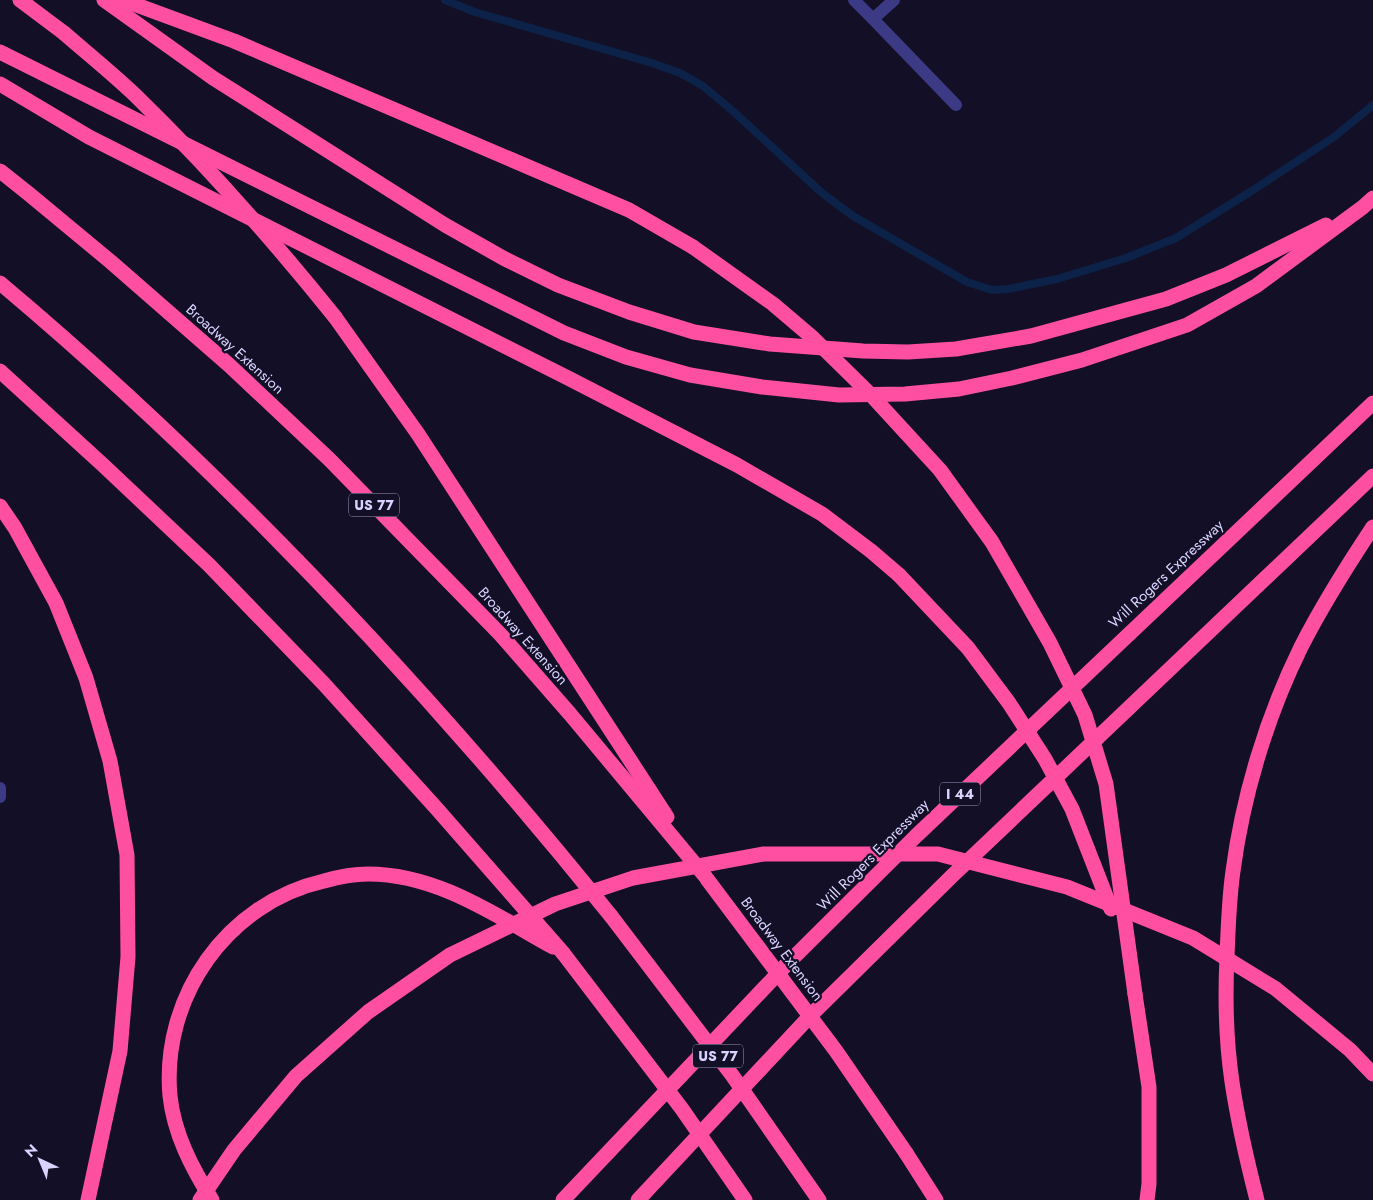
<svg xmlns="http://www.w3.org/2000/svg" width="1373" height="1200" viewBox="0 0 1373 1200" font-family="Jost,sans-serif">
	<rect width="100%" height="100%" fill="#130f26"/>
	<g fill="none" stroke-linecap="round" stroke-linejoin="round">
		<path stroke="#0c2248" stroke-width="8" d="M 445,0 L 475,12 L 652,63 L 680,73 L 703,86 L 734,112 L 822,193 L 853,216 L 967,282 L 992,290 L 1008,289 L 1057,279 L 1126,258 L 1176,238 L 1250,192 L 1334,137 L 1373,105"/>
		<path stroke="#3d3a85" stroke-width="12" d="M 0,788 L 0,797"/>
		<g stroke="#3d3a85" stroke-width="12">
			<path d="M 854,0 L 873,19"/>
			<path d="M 894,0 L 873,19 L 956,105"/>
		</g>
		<g stroke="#ff4fa3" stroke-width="15">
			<path d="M 20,0 L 64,33"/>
			<path d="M 104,0 L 213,78 L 445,225 L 505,259 L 558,285 L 629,312 L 694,332 L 770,344 L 863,351 L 908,352 L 956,349 L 1031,336 L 1166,299 L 1226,275 L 1326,225"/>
			<path d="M 123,0 L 234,41 L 629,210 L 693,247"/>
			<path d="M 0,52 L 564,333 L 626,357 L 690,375 L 762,387 L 839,395 L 905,394 L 959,389 L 1012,378 L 1082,360 L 1187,325 L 1256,286 L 1363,207 L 1373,198"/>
			<path d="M 0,84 L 89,137 L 568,378 L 737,465 L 822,514 L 871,551 L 899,575"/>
			<path d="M 0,171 L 29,194 L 111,262 L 229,365 L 329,459 L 500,634 L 570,714 L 705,876"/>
			<path d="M 0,283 C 225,472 427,688 611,916"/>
			<path d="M 335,317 L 418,434 L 667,817"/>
			<path d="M 0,371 L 103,465 L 209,565 L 324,684 L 437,809 L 563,953"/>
			<path d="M 0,506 L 15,528 L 56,603 L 86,678 L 110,761 L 127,855 L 128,957 L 120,1051 L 88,1200"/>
			<path d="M 1135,994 L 1149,1087 L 1149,1184 L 1147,1200"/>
			<path d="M 906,1153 L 936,1200"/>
			<path d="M 212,1200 C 192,1168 174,1134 170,1096 C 161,997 227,903 324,881 C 338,877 353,874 368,874 C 437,874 495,915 553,947"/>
			<path d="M 563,1200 L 786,965 L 916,836 L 1373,403"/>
			<path d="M 638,1200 L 812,1014 L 880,947 L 952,876 L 1373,476"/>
			<path d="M 1257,1200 C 1247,1161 1238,1122 1232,1082 C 1226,1041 1225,998 1227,957 C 1228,928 1229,899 1233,871 C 1243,795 1267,716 1301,647 C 1322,606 1347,566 1373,527"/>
		</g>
		<g stroke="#ff4fa3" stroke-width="15">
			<path d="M 64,33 C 88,54 113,74 136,96 C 207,165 273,240 335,317"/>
			<path d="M 693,247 L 773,304 L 813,338 L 872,396 L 940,470 L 992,542 L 1050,643 L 1085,715 L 1106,784 L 1135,994"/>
			<path d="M 899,575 L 968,648 L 1009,703 L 1045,759 L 1072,809 L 1111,909"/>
			<path d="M 707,879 L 836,1051 L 906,1153"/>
			<path d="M 611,916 L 732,1075 L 819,1200"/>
			<path d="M 563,953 L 682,1109 L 745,1200"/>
			<path d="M 200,1200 L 234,1150 L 296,1076 L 368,1012 L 450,955 L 555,904 L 633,878 L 764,854 L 938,854 L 1067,887 L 1193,938 L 1276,989 L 1350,1050 L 1373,1074"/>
		</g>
	</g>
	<g text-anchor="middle" stroke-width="4.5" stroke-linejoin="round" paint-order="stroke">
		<g fill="#130f26" stroke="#9e99be" stroke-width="1">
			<rect x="349" y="493.5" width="50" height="23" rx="4"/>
			<rect x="940" y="782.5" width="40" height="23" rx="4"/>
			<rect x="693" y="1044.5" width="50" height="23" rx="4"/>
		</g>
		<g font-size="14" font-weight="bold" fill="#d9d4ff">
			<text x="374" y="510">US 77</text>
			<text x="960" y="799">I 44</text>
			<text x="718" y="1061">US 77</text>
		</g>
		<g font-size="15" fill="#d9d4ff" stroke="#130f26">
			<text transform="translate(235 349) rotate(42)" y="5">Broadway Extension</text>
			<text transform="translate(1166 574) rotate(-43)" y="5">Will Rogers Expressway</text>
			<text transform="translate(523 636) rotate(48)" y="5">Broadway Extension</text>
			<text transform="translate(873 855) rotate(-45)" y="5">Will Rogers Expressway</text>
			<text transform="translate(782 949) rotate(53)" y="5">Broadway Extension</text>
		</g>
	</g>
	<g transform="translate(40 1160) rotate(316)" stroke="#130f26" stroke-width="4" paint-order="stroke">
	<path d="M0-4L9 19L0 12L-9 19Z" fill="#d9d4ff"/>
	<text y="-8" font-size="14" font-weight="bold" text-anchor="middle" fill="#d9d4ff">N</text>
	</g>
</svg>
